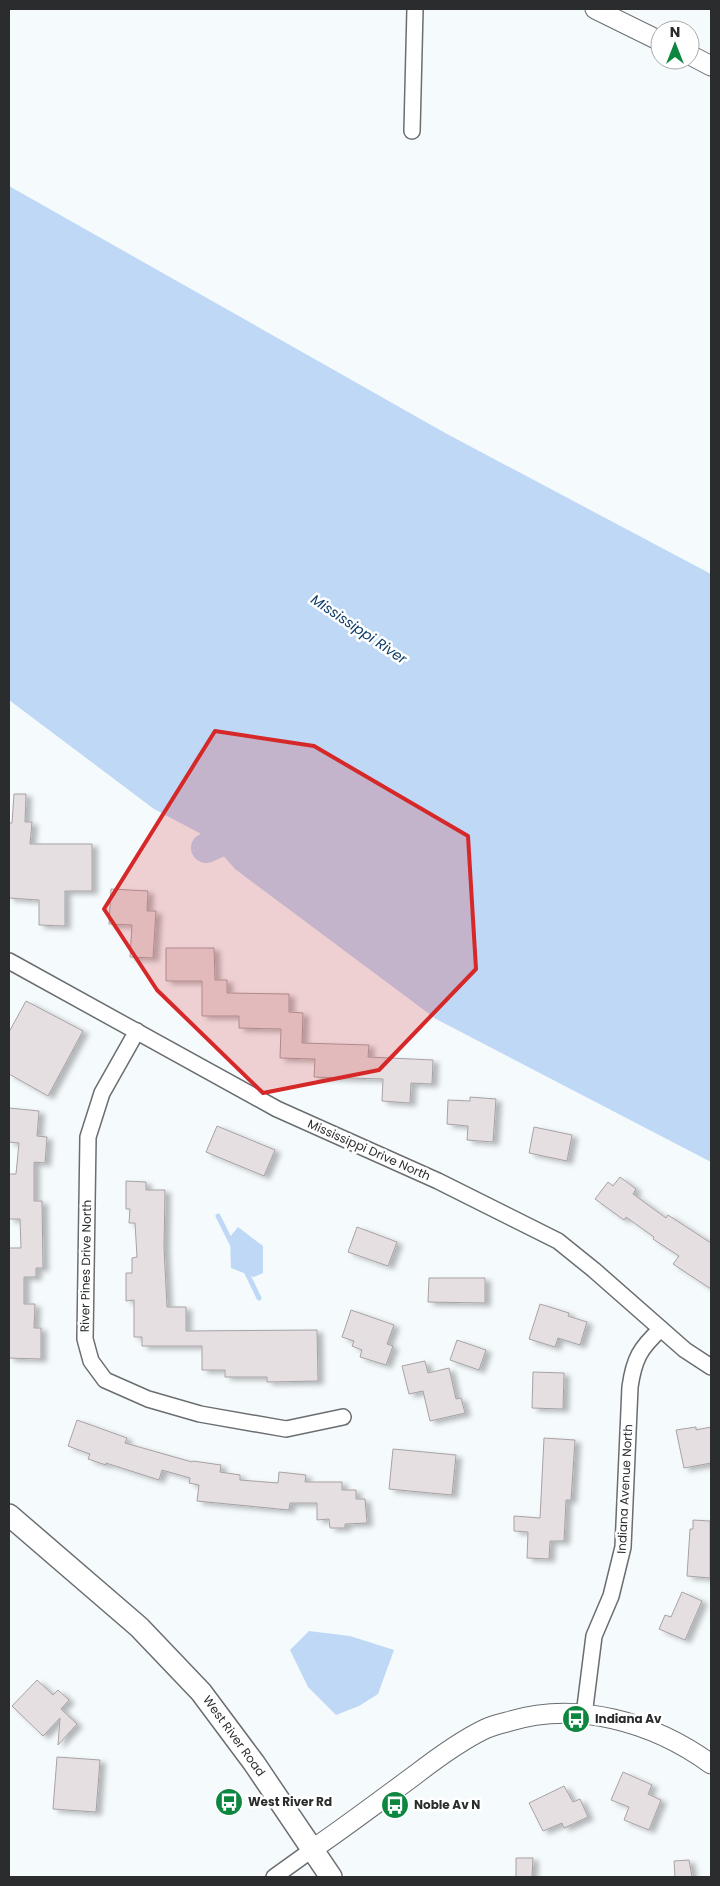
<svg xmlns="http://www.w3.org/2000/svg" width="720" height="1886" viewBox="0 0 720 1886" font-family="Poppins,sans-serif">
	<defs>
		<filter id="shadow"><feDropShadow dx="5.5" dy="3" stdDeviation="2.5" flood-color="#0004"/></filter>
	</defs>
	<rect width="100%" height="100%" fill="#f5fafd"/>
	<g fill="#bed8f5">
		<path d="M 9,186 L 447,434 L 711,574 L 711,1162 L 436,1019 L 235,869 L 207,837 L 154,809 L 9,700 Z"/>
		<path d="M 238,1227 L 263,1246 L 263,1273 L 254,1277 L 231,1268 L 230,1237 Z"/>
		<path d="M 309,1631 L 350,1636 L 394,1650 L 378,1694 L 359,1706 L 336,1715 L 308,1687 L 290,1650 Z"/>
	</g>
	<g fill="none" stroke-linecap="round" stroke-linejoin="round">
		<g stroke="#bed8f5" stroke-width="5">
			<path d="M 218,1216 L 232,1244"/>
			<path d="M 245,1269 L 259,1298"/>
		</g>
		<path stroke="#bed8f5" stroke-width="30" d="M 206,848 L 251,828"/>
	</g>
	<g fill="#e5dfe2" stroke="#a7a2a4" filter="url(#shadow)">
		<path d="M 14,794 L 26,794 L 25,822 L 32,822 L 30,844 L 92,844 L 92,891 L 65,891 L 65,926 L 39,925 L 39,900 L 9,898 L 9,823 L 12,823 Z"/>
		<path d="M 111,889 L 148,891 L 147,911 L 156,911 L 153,958 L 130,957 L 132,925 L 109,924 Z"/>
		<path d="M 166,948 L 214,948 L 215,980 L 227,980 L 227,993 L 289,994 L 289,1012 L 303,1013 L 302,1043 L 369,1045 L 368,1057 L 433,1060 L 432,1084 L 411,1083 L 410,1103 L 382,1101 L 383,1079 L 314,1077 L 315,1059 L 280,1058 L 281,1029 L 239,1028 L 239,1016 L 202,1016 L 202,981 L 166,981 Z"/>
		<path d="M 26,1001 L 83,1031 L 48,1096 L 9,1074 L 9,1032 Z"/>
		<path d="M 470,1097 L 496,1099 L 493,1142 L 467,1140 L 468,1126 L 447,1124 L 448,1100 L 470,1101 Z"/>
		<path d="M 9,1108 L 39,1111 L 37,1136 L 47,1137 L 45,1163 L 34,1162 L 34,1201 L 42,1201 L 43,1268 L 36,1268 L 36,1277 L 24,1277 L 24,1304 L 35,1304 L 34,1328 L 41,1328 L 41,1359 L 9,1358 L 9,1248 L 21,1248 L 20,1219 L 9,1219 L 9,1174 L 16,1174 L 19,1143 L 9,1142 Z"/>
		<path d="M 217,1126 L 275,1150 L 264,1176 L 206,1152 Z"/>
		<path d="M 534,1127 L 572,1135 L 567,1161 L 529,1153 Z"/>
		<path d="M 620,1177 L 636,1189 L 633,1194 L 666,1218 L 668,1215 L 711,1243 L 711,1289 L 673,1264 L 679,1256 L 653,1239 L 654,1237 L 626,1217 L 624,1220 L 595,1199 L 608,1182 L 613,1186 Z"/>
		<path d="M 126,1181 L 146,1182 L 146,1190 L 165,1190 L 164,1248 L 167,1307 L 186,1307 L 186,1331 L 317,1330 L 318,1381 L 267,1382 L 267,1377 L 225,1377 L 225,1370 L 202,1370 L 202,1346 L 142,1346 L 142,1337 L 134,1337 L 134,1300 L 126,1301 L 126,1273 L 132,1273 L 132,1258 L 137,1257 L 135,1223 L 129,1223 L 130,1209 L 126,1209 Z"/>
		<path d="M 357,1227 L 397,1242 L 388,1266 L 348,1252 Z"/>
		<path d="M 429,1278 L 485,1278 L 485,1303 L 428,1302 Z"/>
		<path d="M 540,1304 L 569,1313 L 568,1316 L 587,1322 L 580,1345 L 558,1338 L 555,1347 L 529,1339 Z"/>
		<path d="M 351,1310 L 394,1325 L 387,1344 L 393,1346 L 386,1365 L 360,1357 L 362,1350 L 352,1346 L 354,1341 L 342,1337 Z"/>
		<path d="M 457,1340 L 486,1350 L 479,1370 L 450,1360 Z"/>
		<path d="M 425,1361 L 428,1373 L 449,1368 L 456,1399 L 461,1398 L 465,1413 L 430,1421 L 423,1391 L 409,1394 L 402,1366 Z"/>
		<path d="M 533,1372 L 564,1373 L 563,1409 L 532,1408 Z"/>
		<path d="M 77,1420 L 127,1438 L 125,1443 L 192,1462 L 193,1461 L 221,1465 L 220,1472 L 240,1475 L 240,1480 L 278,1483 L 279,1472 L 306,1475 L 305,1482 L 342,1482 L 342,1490 L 356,1490 L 356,1499 L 365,1499 L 367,1523 L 345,1524 L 345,1528 L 330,1528 L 329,1519 L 317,1520 L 317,1503 L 290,1503 L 289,1510 L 197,1501 L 199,1485 L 189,1483 L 190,1478 L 162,1470 L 159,1480 L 106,1463 L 106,1465 L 88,1459 L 90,1454 L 68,1446 Z"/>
		<path d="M 696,1427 L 696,1430 L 711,1427 L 711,1463 L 684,1468 L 676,1430 Z"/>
		<path d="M 544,1438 L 575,1440 L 571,1500 L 566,1500 L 564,1541 L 550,1541 L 549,1559 L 527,1558 L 528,1532 L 514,1531 L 514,1516 L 540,1518 Z"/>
		<path d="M 393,1449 L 456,1455 L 452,1495 L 389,1489 Z"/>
		<path d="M 693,1520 L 710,1521 L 710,1578 L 687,1576 L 690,1529 L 693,1529 Z"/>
		<path d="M 682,1592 L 702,1601 L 685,1640 L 659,1629 L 665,1615 L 671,1617 Z"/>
		<path d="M 37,1680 L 53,1695 L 58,1690 L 69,1700 L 61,1709 L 77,1724 L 58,1745 L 60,1718 L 43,1736 L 12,1706 Z"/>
		<path d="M 57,1757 L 100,1760 L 96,1812 L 53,1809 Z"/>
		<path d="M 623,1772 L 652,1785 L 648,1794 L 661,1800 L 649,1830 L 624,1820 L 629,1807 L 611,1800 Z"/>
		<path d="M 564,1786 L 573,1802 L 580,1799 L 588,1817 L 564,1828 L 562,1823 L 543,1831 L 529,1803 Z"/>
		<path d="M 516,1858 L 533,1858 L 532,1877 L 516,1877 Z"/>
		<path d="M 689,1860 L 692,1877 L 675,1877 L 674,1861 Z"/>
	</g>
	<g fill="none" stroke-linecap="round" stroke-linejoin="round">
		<g stroke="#6a6e71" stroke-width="18">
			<g id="minor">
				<path d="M 412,131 L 415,9"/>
				<path d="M 9,961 L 277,1109 L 438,1181 L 558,1241 L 594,1270 L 685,1350 L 711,1367"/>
				<path d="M 137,1031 L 102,1093 L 88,1137 L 85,1339 L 91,1361 L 105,1380 L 148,1399 L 200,1414 L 286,1429 L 343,1417"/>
				<path d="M 584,1715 L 594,1636 L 611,1596 L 623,1547 L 630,1387 C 634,1359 640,1348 661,1329"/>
				<path d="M 274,1877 L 313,1849"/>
			</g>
		</g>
		<g stroke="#6a6e71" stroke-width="21">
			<g id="tertiary">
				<path d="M 595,9 L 660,41"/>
				<path d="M 690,55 L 711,66"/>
				<path d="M 313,1849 C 348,1825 381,1800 415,1775 C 437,1758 460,1741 485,1729 C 491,1726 499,1724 507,1722 C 577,1700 653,1722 711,1764"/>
			</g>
		</g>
		<g stroke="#6a6e71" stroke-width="24">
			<path id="secondary" d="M 9,1515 L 139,1627 L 201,1692 L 254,1763 L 331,1877"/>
		</g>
		<use href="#minor" stroke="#fff" stroke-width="15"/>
		<use href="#tertiary" stroke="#fff" stroke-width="19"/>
		<use href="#secondary" stroke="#fff" stroke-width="21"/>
	</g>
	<path fill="#d62828" fill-opacity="0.2" stroke="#d62828" stroke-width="4" stroke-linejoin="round" d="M 215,731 L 314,746 L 468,836 L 476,969 L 379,1070 L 263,1093 L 157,990 L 104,909 Z"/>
	<defs>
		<g id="bus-disc" transform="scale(1.4375)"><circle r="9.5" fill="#0d8640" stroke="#fff"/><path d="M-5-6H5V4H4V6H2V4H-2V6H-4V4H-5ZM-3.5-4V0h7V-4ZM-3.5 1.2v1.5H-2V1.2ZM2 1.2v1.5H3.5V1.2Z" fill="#fff"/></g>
	</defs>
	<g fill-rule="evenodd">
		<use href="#bus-disc" x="576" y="1719"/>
		<use href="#bus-disc" x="229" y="1802"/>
		<use href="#bus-disc" x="395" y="1805"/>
	</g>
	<g text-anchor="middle" stroke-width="5" stroke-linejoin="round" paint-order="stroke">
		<g font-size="12" fill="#2a2c2d" stroke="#fff">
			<text transform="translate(369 1150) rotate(24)" y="4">Mississippi Drive North</text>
			<text transform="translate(86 1266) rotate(-89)" y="4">River Pines Drive North</text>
			<text transform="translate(625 1489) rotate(-87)" y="4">Indiana Avenue North</text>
			<text transform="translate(234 1736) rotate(54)" y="4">West River Road</text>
		</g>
		<g font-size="12" font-weight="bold" fill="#2a2c2d" stroke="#fff" text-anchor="start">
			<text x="595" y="1723">Indiana Av</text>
			<text x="248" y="1806">West River Rd</text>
			<text x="414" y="1809">Noble Av N</text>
		</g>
		<g font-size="14" font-style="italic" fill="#103f6a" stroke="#fff">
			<text transform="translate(359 629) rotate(34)" y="5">Mississippi River</text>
		</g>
	</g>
	<rect width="720" height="1886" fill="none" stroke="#2a2c2d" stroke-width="20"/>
	<g transform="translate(675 45)"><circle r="24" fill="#ffffff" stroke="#aaabab"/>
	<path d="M0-4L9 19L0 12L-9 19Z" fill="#0d8640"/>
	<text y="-8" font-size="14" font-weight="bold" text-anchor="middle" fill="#2a2c2d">N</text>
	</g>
</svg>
